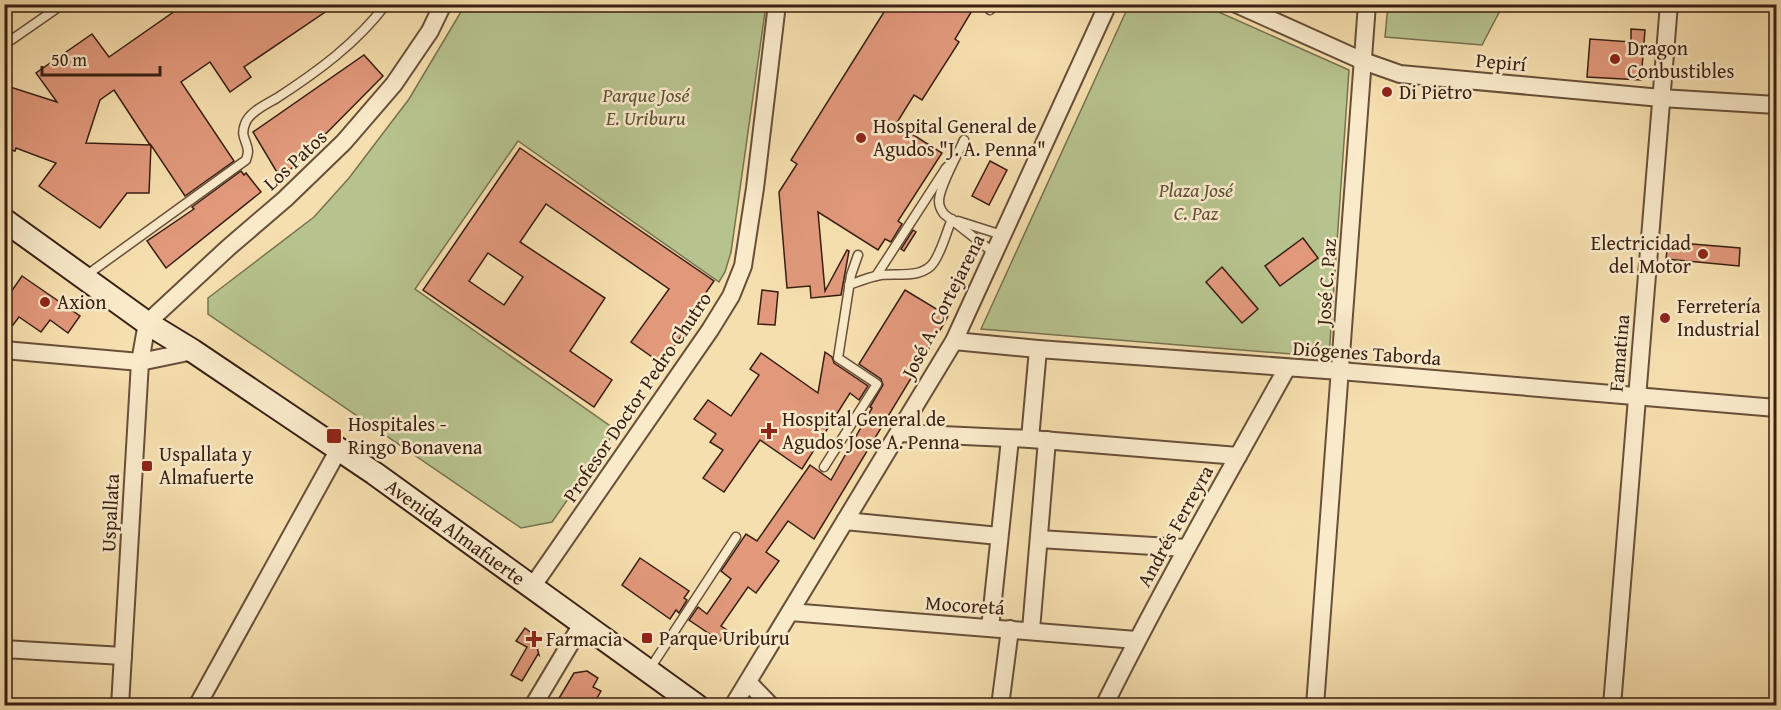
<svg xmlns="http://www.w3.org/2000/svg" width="1781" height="710" viewBox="0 0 1781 710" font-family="'Gentium Book Plus',serif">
	<rect width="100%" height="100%" fill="#f6dfae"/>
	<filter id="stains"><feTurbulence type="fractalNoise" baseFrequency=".00333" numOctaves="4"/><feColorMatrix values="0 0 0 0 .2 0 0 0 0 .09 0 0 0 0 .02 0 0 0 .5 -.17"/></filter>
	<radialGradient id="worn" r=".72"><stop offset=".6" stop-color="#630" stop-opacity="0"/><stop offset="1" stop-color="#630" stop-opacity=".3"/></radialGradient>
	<g fill="#b7c38e" stroke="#787150" stroke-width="1.5">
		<path d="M 465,5 L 766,5 L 731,252 L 725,272 L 719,282 L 518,141 L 415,289 L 616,430 L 552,522 L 521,528 L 208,314 L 208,298 L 314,217 L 349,178 L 409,99 Z"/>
		<path d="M 1129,5 L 1203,5 L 1349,70 L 1329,357 L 981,329 Z"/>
		<path d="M 1388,5 L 1388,4 L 1503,5 L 1482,45 L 1385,37 Z"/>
	</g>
	<g fill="#e1987b" stroke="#381f13" stroke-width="1.5" fill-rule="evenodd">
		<path d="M 185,4 L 337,4 L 244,67 L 251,77 L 230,92 L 210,62 L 181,82 L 234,161 L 185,196 L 151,145 L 149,193 L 127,193 L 100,228 L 39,186 L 56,163 L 16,148 L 15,151 L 4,148 L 4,85 L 57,102 L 36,73 L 92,34 L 109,57 ZM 114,90 L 150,145 L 86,143 L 100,100 Z"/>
		<path d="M 889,4 L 976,4 L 955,39 L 959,42 L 922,100 L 914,95 L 896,124 L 942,153 L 898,221 L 902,224 L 891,242 L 885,239 L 878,250 L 818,212 L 825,291 L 847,250 L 849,251 L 841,295 L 811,298 L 810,286 L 787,288 L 779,192 L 797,164 L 791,160 Z"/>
		<path d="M 1631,29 L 1645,30 L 1641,80 L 1587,77 L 1590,39 L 1631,42 Z"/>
		<path d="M 364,55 L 383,76 L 281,179 L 253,132 Z"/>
		<path d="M 520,148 L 714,281 L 687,320 L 690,323 L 662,364 L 631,342 L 669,289 L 546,204 L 520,242 L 605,298 L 570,351 L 612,380 L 594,407 L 423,290 ZM 488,253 L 523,277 L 504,305 L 469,281 Z"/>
		<path d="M 990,161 L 1007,170 L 989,205 L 972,196 Z"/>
		<path d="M 241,171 L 244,175 L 246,173 L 261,192 L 166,268 L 147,241 L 194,209 L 192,207 Z"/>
		<path d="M 913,230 L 916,232 L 904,251 L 901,249 Z"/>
		<path d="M 1303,238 L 1318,258 L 1280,286 L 1265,266 Z"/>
		<path d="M 1668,242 L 1740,248 L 1739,266 L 1666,259 Z"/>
		<path d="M 1222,267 L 1258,309 L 1242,323 L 1206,282 Z"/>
		<path d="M 22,276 L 80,316 L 68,333 L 50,320 L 41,332 L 19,317 L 13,325 L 4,319 L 4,302 Z"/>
		<path d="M 762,290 L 778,292 L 775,325 L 758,324 Z"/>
		<path d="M 905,290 L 948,316 L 945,322 L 814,539 L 788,521 L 766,552 L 779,561 L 756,593 L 748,587 L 721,626 L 727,630 L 720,641 L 689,620 L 698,607 L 707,614 L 731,579 L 721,571 L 746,534 L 757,541 L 810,465 L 831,480 L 872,408 L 870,407 L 883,385 L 881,379 L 859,364 Z"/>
		<path d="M 825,352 L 832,357 L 834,363 L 868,386 L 859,400 L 850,393 L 802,469 L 760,440 L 724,492 L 703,478 L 723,450 L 710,442 L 716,434 L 694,419 L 708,400 L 731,416 L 759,375 L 750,369 L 761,353 L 818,393 Z"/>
		<path d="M 640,558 L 689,591 L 684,598 L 687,600 L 679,613 L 676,610 L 670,619 L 622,585 Z"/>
		<path d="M 525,628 L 534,635 L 539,655 L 538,654 L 522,681 L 511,675 L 527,647 L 516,641 Z"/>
		<path d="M 587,671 L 598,678 L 593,687 L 601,691 L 593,705 L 555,705 L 574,673 Z"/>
	</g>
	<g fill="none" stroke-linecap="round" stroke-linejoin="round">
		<g stroke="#684f3a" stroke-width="11">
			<g id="service">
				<path d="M 162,4 L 165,7 L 173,4"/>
				<path d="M 990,10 L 995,4"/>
				<path d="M 4,45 L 63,4"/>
				<path d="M 964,140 C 958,154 939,187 939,201 C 939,207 941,210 944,214 L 994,253"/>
				<path d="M 958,221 L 1002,235"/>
				<path d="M 876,276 L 946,168 L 949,165"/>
				<path d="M 84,277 L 246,160 C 247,157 248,154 248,151 C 247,140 240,137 245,124 C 249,112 267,104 277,98 C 317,72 357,43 386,4"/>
				<path d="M 849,285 C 860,281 869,277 881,275 C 897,273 923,279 934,262 C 942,250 946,233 952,219"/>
				<path d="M 824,467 L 877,384 L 838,358 L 851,275 L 858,255"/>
				<path d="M 649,670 L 736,537"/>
			</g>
		</g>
		<g stroke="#684f3a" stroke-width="20">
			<g id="minor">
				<path d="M 1236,4 L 1363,61 L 1400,74 L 1661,98 L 1776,105"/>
				<path d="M 954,341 L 1038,349 L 1340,371 L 1776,408"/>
				<path d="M 4,350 L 140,362 L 193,351"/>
				<path d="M 899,433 L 1030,439 L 1238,456"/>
				<path d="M 1030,439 L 1038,349"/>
				<path d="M 845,521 L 999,536"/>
				<path d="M 1039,539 L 1186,548"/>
				<path d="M 532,587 L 710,330 L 731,296 L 743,266 L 755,188 L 777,4"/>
				<path d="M 790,612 L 1136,640"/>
				<path d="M 990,628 L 1010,439"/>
				<path d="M 1031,630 L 1047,440"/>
				<path d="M 4,649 L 123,656"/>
				<path d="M 748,682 L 771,706"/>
				<path d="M 120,706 L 140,362 L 147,323 L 229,247 L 285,199 L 344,142 L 394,84 L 430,31 L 443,4"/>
				<path d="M 197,706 L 339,449"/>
				<path d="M 533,706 L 582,624"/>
				<path d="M 733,706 L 954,341 L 1108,4"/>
				<path d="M 1000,706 L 1010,629"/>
				<path d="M 1104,706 C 1161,591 1225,480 1287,368"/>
				<path d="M 1315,706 L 1367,4"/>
				<path d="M 1612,706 L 1669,4"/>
			</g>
		</g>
		<g stroke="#381f13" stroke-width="26">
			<g id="secondary">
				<path id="s1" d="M 4,220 L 147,323 L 193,351 L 374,473 L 697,706"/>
			</g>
		</g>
		<use href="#service" stroke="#f9eaca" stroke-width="8"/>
		<use href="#minor" stroke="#f9eaca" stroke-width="16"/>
		<use href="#secondary" stroke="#f9eaca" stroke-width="22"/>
	</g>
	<g fill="#8f2418" stroke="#f9eaca" stroke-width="2">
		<circle cx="1615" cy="59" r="6"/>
		<circle cx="1387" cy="92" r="6"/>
		<circle cx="861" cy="138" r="6"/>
		<circle cx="1703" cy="254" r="6"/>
		<circle cx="45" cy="302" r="6"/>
		<circle cx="1665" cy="318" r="6"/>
		<path d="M766 422h6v6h6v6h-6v6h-6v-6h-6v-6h6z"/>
		<rect x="326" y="428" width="16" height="16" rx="3"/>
		<rect x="141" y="460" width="12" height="12" rx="3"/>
		<rect x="641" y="632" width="12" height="12" rx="3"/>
		<path d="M531 630h6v6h6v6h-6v6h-6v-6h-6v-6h6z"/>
	</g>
	<g text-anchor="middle" stroke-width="5" stroke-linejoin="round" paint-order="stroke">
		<g font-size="20" fill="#381f13" stroke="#f9eaca" text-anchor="start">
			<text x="1627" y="55">Dragon<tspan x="1627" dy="23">Conbustibles</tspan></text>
			<text x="1399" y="99">Di Pietro</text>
			<text x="873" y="133">Hospital General de<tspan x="873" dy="23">Agudos "J. A. Penna"</tspan></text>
			<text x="1691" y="250" text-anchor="end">Electricidad<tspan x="1691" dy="23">del Motor</tspan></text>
			<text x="57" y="309">Axion</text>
			<text x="1677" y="313">Ferretería<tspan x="1677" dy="23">Industrial</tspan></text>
			<text x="782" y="426">Hospital General de<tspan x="782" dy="23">Agudos Jose A. Penna</tspan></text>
			<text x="348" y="431">Hospitales -<tspan x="348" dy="23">Ringo Bonavena</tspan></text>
			<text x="159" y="461">Uspallata y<tspan x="159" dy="23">Almafuerte</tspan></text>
			<text x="659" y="645">Parque Uriburu</text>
			<text x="546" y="646">Farmacia</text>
		</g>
		<g font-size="20" fill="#381f13" stroke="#f9eaca">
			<text transform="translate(1501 62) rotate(5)" y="7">Pepirí</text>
			<text transform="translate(295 160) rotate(-43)" y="7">Los Patos</text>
			<text transform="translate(1326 282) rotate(-86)" y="7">José C. Paz</text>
			<text transform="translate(943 306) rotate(-63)" y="7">José A. Cortejarena</text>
			<text transform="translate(1367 353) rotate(4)" y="7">Diógenes Taborda</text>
			<text transform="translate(1619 353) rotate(-85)" y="7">Famatina</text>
			<text transform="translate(637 397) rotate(-56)" y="7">Profesor Doctor Pedro Chutro</text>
			<text transform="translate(110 513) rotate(-87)" y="7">Uspallata</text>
			<text transform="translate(1175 526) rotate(-61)" y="7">Andrés Ferreyra</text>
			<text dy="7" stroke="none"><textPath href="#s1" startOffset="549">Avenida Almafuerte</textPath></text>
			<text transform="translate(965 605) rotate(4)" y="7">Mocoretá</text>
		</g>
		<g font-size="20" font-style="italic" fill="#5e5038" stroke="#f9eaca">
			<text x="646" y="102">Parque José<tspan x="646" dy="23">E. Uriburu</tspan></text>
			<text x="1196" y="197">Plaza José<tspan x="1196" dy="23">C. Paz</tspan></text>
		</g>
	</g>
	<rect width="1781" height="710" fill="none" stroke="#f6dfae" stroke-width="24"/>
	<rect x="6" y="6" width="1769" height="698" fill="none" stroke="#381f13" stroke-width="3"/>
	<rect x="12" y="12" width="1757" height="686" fill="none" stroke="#381f13" stroke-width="1.5"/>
	<path d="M42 66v9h118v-9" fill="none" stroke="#381f13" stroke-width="3"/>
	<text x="51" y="66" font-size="18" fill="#381f13" stroke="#f9eaca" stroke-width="4.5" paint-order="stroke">50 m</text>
	<rect width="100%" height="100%" filter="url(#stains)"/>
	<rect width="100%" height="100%" fill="url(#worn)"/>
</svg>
